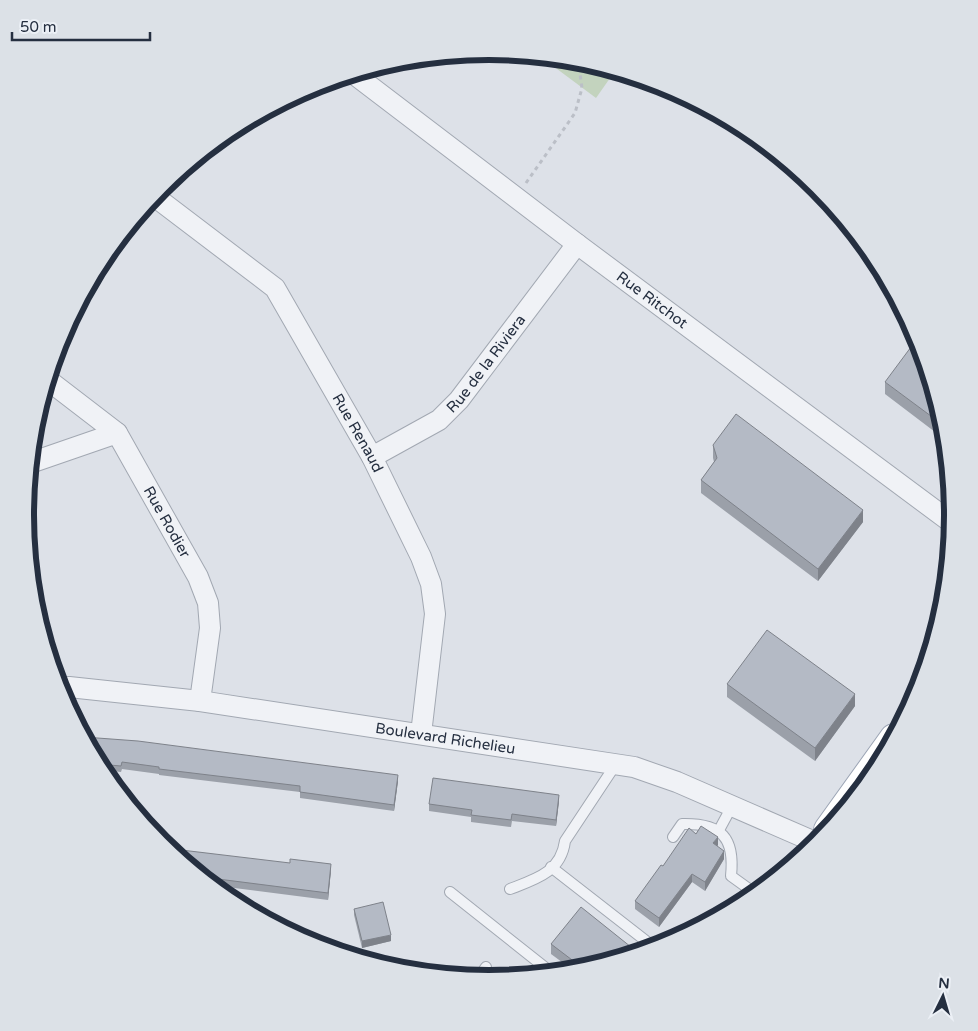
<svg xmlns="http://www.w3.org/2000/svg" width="978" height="1031" viewBox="0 0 978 1031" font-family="'Varela Round',sans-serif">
	<rect width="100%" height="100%" fill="#dde1e8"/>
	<path fill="#c3d3be" d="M 541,57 L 580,60 L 615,71 L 596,98 Z"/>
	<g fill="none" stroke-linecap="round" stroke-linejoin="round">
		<g stroke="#a2a8b2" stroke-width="12">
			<g id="lane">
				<path d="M 718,832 L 732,806"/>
				<path d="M 673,837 L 682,824 C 722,823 735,838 731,876 L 756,894"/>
				<path d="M 551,867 L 655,948"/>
				<path d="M 510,889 C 536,879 561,872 565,841 L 616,764"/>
				<path d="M 450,892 L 552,973"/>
				<path d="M 478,978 L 486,967"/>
			</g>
		</g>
		<g stroke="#a2a8b2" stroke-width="22">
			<g id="street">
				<path id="s1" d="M 354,74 L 577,244 L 952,523"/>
				<path id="s2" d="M 154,196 L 275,288 L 372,457 L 421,557 L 431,584 L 435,614 L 421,734"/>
				<path id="s3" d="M 48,380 L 117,433 L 198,577 L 208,603 L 210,628 L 200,701"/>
				<path id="s4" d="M 372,457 L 439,420 L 459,400 L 577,244"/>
				<path d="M 30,463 L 117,433"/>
				<path id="s5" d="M 59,688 L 69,687 L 200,701 L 634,767 L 677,782 L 817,843"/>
			</g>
		</g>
		<g stroke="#9ca5b5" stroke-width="30">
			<path id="primary" d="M 828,830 L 894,738"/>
		</g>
		<path stroke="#bbbfc7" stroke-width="3" stroke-dasharray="4 4" stroke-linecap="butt" d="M 526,183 L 575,113 L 582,88 L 578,60"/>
		<use href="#lane" stroke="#f0f2f6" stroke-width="10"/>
		<use href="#street" stroke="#f0f2f6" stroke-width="20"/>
		<use href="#primary" stroke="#fff" stroke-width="28"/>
	</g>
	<g fill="#9ba0a9">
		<path d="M 885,382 L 944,425 L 948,460 L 942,460 L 939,435 L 885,394 Z"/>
		<path d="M 713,445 L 863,522 L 818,581 L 701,493 L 701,480 L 714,462 L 713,458 Z"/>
		<path d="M 727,684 L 855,706 L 815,761 L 727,697 Z"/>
		<path d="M 84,737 L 398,781 L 394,811 L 300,798 L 300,792 L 159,775 L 159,774 L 122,769 L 121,772 L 102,770 Z"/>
		<path d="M 559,801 L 556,826 L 512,821 L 511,827 L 471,822 L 471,817 L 429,811 L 429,804 Z"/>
		<path d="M 696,834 L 718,845 L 717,846 L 724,859 L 705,891 L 692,882 L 659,927 L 635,909 L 635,901 L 663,866 Z"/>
		<path d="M 161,843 L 174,849 L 331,870 L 328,900 L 211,885 Z"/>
		<path d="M 354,909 L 391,941 L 362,948 L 354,915 Z"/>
		<path d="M 551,944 L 636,953 L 579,971 L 574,971 L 551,954 Z"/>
	</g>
	<g fill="#7e828a">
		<path d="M 863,510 L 863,522 L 818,581 L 818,569 Z"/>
		<path d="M 855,694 L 855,706 L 815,761 L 815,748 Z"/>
		<path d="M 398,775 L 398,781 L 394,811 L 394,805 Z"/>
		<path d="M 559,795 L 559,801 L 556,826 L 556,820 Z"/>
		<path d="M 718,837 L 718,845 L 713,852 L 713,843 Z"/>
		<path d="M 724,851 L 724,859 L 705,891 L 705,882 Z"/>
		<path d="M 331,864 L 331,870 L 328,900 L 328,893 Z"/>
		<path d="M 692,874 L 692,882 L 659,927 L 659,918 Z"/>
		<path d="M 391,935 L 391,941 L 362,948 L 362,941 Z"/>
	</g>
	<g fill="#b4bac5" stroke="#7e828a">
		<path d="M 911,347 L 923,357 L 944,425 L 946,447 L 942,448 L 939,422 L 885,382 Z"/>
		<path d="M 736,414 L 863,510 L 818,569 L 701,480 L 717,458 L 713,445 Z"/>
		<path d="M 767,630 L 855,694 L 815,748 L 727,684 Z"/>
		<path d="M 84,737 L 138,741 L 398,775 L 394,805 L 300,792 L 300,786 L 159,769 L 159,767 L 122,762 L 121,766 L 98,764 Z"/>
		<path d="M 433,778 L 559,795 L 556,820 L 512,814 L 511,820 L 471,815 L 472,810 L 429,804 Z"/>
		<path d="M 701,826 L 718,837 L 713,843 L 724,851 L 705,882 L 692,874 L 659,918 L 635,901 L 661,865 L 663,866 L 689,828 L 696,834 Z"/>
		<path d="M 159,841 L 174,843 L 173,849 L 290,863 L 290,859 L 331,864 L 328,893 L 202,877 Z"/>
		<path d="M 383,902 L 391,935 L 362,941 L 354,909 Z"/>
		<path d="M 581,907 L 636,951 L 634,954 L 584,969 L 551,944 Z"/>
		<path d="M 373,958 L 397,961 L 396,970 L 373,963 Z"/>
	</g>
	<g text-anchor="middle" stroke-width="4" stroke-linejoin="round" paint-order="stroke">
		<g font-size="15" fill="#252f40" stroke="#ecf0f6">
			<text dy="5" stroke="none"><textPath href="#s1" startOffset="374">Rue Ritchot</textPath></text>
			<text dy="5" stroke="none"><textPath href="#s4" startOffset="150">Rue de la Riviera</textPath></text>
			<text dy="5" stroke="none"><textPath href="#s2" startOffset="319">Rue Renaud</textPath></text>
			<text dy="5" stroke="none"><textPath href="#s3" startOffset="189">Rue Rodier</textPath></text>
			<text dy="5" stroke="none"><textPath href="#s5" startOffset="390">Boulevard Richelieu</textPath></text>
		</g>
	</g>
	<path d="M0 0H978V1031H0ZM34 515a455 455 0 1 1 910 0a455 455 0 1 1-910 0Z" fill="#dce1e7" fill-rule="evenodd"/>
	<path fill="none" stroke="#252f40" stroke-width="6" d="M34 515a455 455 0 1 1 910 0a455 455 0 1 1-910 0Z"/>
	<g transform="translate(943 996) rotate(5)" stroke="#ecf0f6" stroke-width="4" paint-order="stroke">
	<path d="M0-4L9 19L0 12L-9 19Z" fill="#252f40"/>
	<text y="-8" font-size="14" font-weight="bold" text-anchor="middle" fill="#252f40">N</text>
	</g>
	<path d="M12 32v8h138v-8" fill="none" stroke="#252f40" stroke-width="2.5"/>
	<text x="20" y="32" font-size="15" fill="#252f40" stroke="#ecf0f6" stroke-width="4" paint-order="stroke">50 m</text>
</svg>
